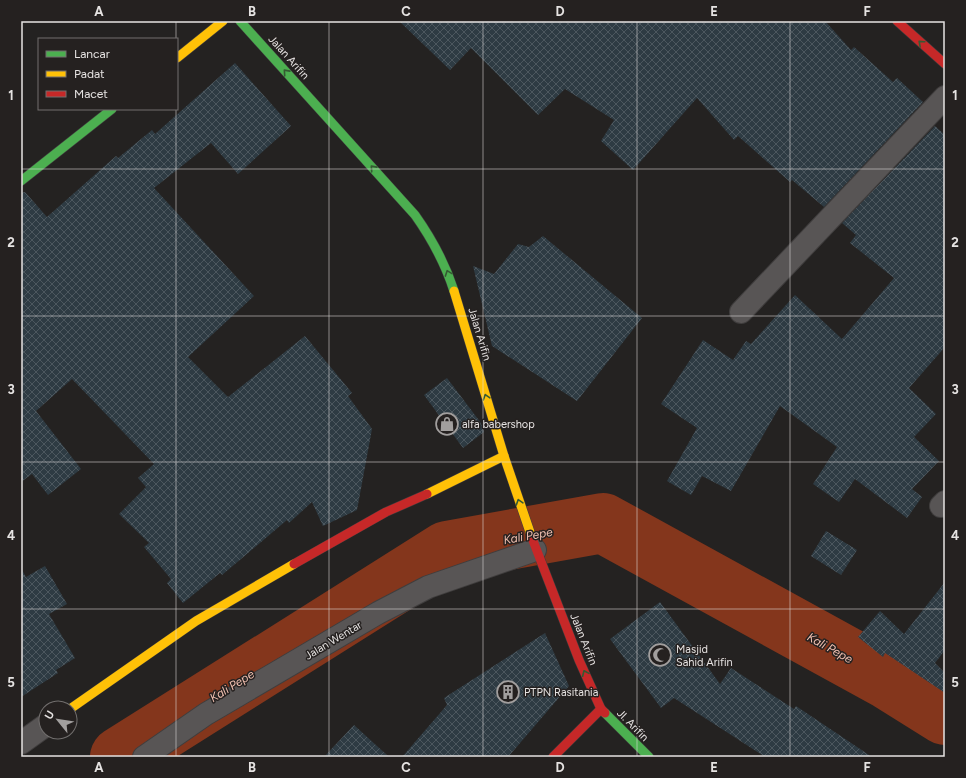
<svg xmlns="http://www.w3.org/2000/svg" width="966" height="778" viewBox="0 0 966 778" font-family="Figtree,sans-serif">
	<defs>
		<pattern id="building-cross-hatch" width="8" height="8" patternUnits="userSpaceOnUse"><rect width="8" height="8" fill="#2e3b43"/><path d="M0 0l8 8M0 8l8-8" fill="none" stroke="#4c575e"/></pattern>
	</defs>
	<rect width="100%" height="100%" fill="#242221"/>
	<g fill="none" stroke-linecap="round" stroke-linejoin="round">
		<path stroke="#84361c" stroke-width="60" d="M 120,757 L 447,551 L 603,523 L 889,680 L 945,715"/>
	</g>
	<g fill="url(#building-cross-hatch)">
		<path d="M 399,21 L 825,21 L 851,50 L 854,47 L 893,82 L 897,78 L 923,102 L 824,207 L 792,180 L 790,182 L 738,136 L 734,140 L 697,98 L 633,170 L 601,141 L 614,120 L 565,89 L 538,115 L 471,48 L 450,70 Z"/>
		<path d="M 235,63 L 291,126 L 238,174 L 211,143 L 154,188 L 254,296 L 188,357 L 228,397 L 305,336 L 352,393 L 348,396 L 372,429 L 357,510 L 323,526 L 312,502 L 289,523 L 287,520 L 222,575 L 220,573 L 183,603 L 167,583 L 171,579 L 144,547 L 149,543 L 119,514 L 146,487 L 138,478 L 154,464 L 72,379 L 36,411 L 81,469 L 48,495 L 32,474 L 21,482 L 21,193 L 25,192 L 47,217 L 116,156 L 118,158 L 152,130 L 155,134 Z"/>
		<path d="M 935,126 L 945,135 L 945,347 L 909,388 L 936,414 L 914,437 L 939,461 L 912,489 L 922,497 L 907,518 L 855,479 L 839,502 L 813,484 L 837,447 L 780,406 L 731,491 L 702,476 L 691,495 L 667,481 L 697,428 L 661,404 L 703,340 L 733,360 L 746,341 L 751,344 L 795,295 L 842,339 L 894,278 L 850,243 L 856,235 L 842,223 Z"/>
		<path d="M 543,236 L 642,318 L 577,401 L 492,346 L 473,266 L 494,274 L 518,244 L 529,247 Z"/>
		<path d="M 447,378 L 481,423 L 484,432 L 463,448 L 424,395 Z"/>
		<path d="M 826,531 L 857,550 L 841,575 L 811,556 Z"/>
		<path d="M 45,566 L 67,604 L 49,614 L 75,658 L 56,670 L 58,673 L 21,697 L 21,568 L 26,577 Z"/>
		<path d="M 945,582 L 945,650 L 935,663 L 945,673 L 945,693 L 885,653 L 883,657 L 858,637 L 880,611 L 904,634 Z"/>
		<path d="M 660,602 L 720,684 L 731,668 L 794,709 L 796,706 L 872,757 L 765,757 L 674,698 L 661,708 L 610,639 Z"/>
		<path d="M 545,633 L 569,686 L 508,757 L 402,757 L 447,705 L 444,698 Z"/>
		<path d="M 354,725 L 389,757 L 324,757 Z"/>
	</g>
	<g fill="none" stroke-linecap="round" stroke-linejoin="round">
		<g stroke="#403e3e" stroke-width="24">
			<g id="street">
				<path d="M 741,312 L 945,97"/>
				<path d="M 941,506 L 945,502"/>
				<path d="M 21,743 L 46,725"/>
				<path d="M 144,757 L 206,714 L 378,613 L 428,587 L 535,550"/>
			</g>
		</g>
		<g stroke="#403e3e" stroke-width="10">
			<g id="fast">
				<path d="M 240,21 L 415,215 C 432,239 445,263 454,291"/>
				<path d="M 21,181 L 112,109"/>
				<path d="M 605,713 L 649,757"/>
			</g>
		</g>
		<g stroke="#403e3e" stroke-width="10">
			<g id="slow">
				<path d="M 177,58 L 223,21"/>
				<path d="M 454,291 L 504,456 L 532,538"/>
				<path d="M 427,494 L 504,456"/>
				<path d="M 70,709 L 196,621 L 294,564"/>
			</g>
		</g>
		<g stroke="#403e3e" stroke-width="10">
			<g id="jam">
				<path d="M 897,21 L 945,64"/>
				<path d="M 532,538 L 579,660 L 601,709 L 605,713"/>
				<path d="M 294,564 L 386,512 L 427,494"/>
				<path d="M 553,757 L 601,709"/>
			</g>
		</g>
		<use href="#street" stroke="#585555" stroke-width="22"/>
		<use href="#fast" stroke="#4caf50" stroke-width="9"/>
		<use href="#slow" stroke="#ffc107" stroke-width="9"/>
		<use href="#jam" stroke="#c62828" stroke-width="9"/>
	</g>
	<defs><path id="oneway-chevron" d="M-2-3.5L2.5 0L-2 3.5" fill="none" stroke-width="1.6" stroke-linecap="round" stroke-linejoin="round"/></defs>
	<g stroke="#355a33">
		<use href="#oneway-chevron" transform="translate(921 43) rotate(-138)"/>
		<use href="#oneway-chevron" transform="translate(286 72) rotate(-132)"/>
		<use href="#oneway-chevron" transform="translate(373 168) rotate(-132)"/>
		<use href="#oneway-chevron" transform="translate(448 273) rotate(-110)"/>
		<use href="#oneway-chevron" transform="translate(486 397) rotate(-107)"/>
		<use href="#oneway-chevron" transform="translate(519 502) rotate(-108)"/>
		<use href="#oneway-chevron" transform="translate(585 673) rotate(-114)"/>
	</g>
	<path fill="none" stroke="#e6e3e2" stroke-width="1" stroke-opacity="0.55" d="M 176,21 L 176,39M 329,21 L 329,757M 483,21 L 483,757M 637,21 L 637,757M 790,21 L 790,757M 176,109 L 176,757M 21,169 L 945,169M 21,316 L 945,316M 21,462 L 945,462M 21,609 L 945,609"/>
	<defs>
		<g id="shop-ring" transform="scale(1.15)"><circle r="9.5" fill="#252120" stroke="#a29f9e" stroke-width="1.5"/><path d="M-5-2.5h2.3a2.7 3.5 0 0 1 5.4 0H5L5.5 6h-11ZM-1.5-2.5h3a1.5 2.3 0 0 0-3 0Z" fill="#a29f9e"/></g>
		<g id="mosque-ring" transform="scale(1.15)"><circle r="9.5" fill="#252120" stroke="#a29f9e" stroke-width="1.5"/><path d="M3.5-4.9A6 6 0 1 0 3.5 4.9A5 5 0 1 1 3.5-4.9Z" fill="#a29f9e"/></g>
		<g id="building-ring" transform="scale(1.15)"><circle r="9.5" fill="#252120" stroke="#a29f9e" stroke-width="1.5"/><path d="M-4-6H4V6H1V3H-1V6H-4ZM-2.5-4.3h1.7v1.8h-1.7ZM.8-4.3h1.7v1.8H.8ZM-2.5-1h1.7V.8h-1.7ZM.8-1h1.7V.8H.8Z" fill="#a29f9e"/></g>
	</defs>
	<g fill-rule="evenodd">
		<use href="#shop-ring" x="447" y="424"/>
		<use href="#mosque-ring" x="660" y="655"/>
		<use href="#building-ring" x="508" y="692"/>
	</g>
	<g text-anchor="middle" stroke-width="3" stroke-linejoin="round" paint-order="stroke">
		<g font-size="11" fill="#e6e3e2" stroke="#252120">
			<text transform="translate(289 57) rotate(48)" y="4">Jalan Arifin</text>
			<text transform="translate(480 334) rotate(73)" y="4">Jalan Arifin</text>
			<text transform="translate(584 639) rotate(68)" y="4">Jalan Arifin</text>
			<text transform="translate(333 640) rotate(-31)" y="4">Jalan Wentar</text>
			<text transform="translate(633 725) rotate(45)" y="4">Jl. Arifin</text>
		</g>
		<g font-size="11" fill="#e6e3e2" stroke="#252120" text-anchor="start">
			<text x="462" y="428">alfa babershop</text>
			<text x="676" y="653">Masjid<tspan x="676" dy="13">Sahid Arifin</tspan></text>
			<text x="524" y="696">PTPN Rasitania</text>
		</g>
		<g font-size="12" font-style="italic" fill="#f3c1b1" stroke="#252120">
			<text transform="translate(528 536) rotate(-10)" y="4">Kali Pepe</text>
			<text transform="translate(830 648) rotate(29)" y="4">Kali Pepe</text>
			<text transform="translate(232 686) rotate(-32)" y="4">Kali Pepe</text>
		</g>
	</g>
	<rect width="966" height="778" fill="none" stroke="#252120" stroke-width="44"/>
	<rect x="38" y="38" width="140" height="72" fill="#252120" stroke="#726f6e"/>
	<rect x="46" y="51" width="20" height="6" fill="#4caf50" stroke="#726f6e"/>
	<text x="74" y="58" font-size="12" fill="#e6e3e2">Lancar</text>
	<rect x="46" y="71" width="20" height="6" fill="#ffc107" stroke="#726f6e"/>
	<text x="74" y="78" font-size="12" fill="#e6e3e2">Padat</text>
	<rect x="46" y="91" width="20" height="6" fill="#c62828" stroke="#726f6e"/>
	<text x="74" y="98" font-size="12" fill="#e6e3e2">Macet</text>
	<g transform="translate(58 720) rotate(300)"><circle r="19" fill="#252120" stroke="#726f6e"/>
	<path d="M0-3L7 15L0 10L-7 15Z" fill="#a29f9e"/>
	<text y="-6" font-size="11" font-weight="bold" text-anchor="middle" fill="#e6e3e2">U</text>
	</g>
	<rect x="22" y="22" width="922" height="734" fill="none" stroke="#e6e3e2" stroke-width="1.5"/>
	<g font-size="13" text-anchor="middle" font-weight="bold" fill="#e6e3e2">
		<text x="99" y="16">A</text>
		<text x="252" y="16">B</text>
		<text x="406" y="16">C</text>
		<text x="560" y="16">D</text>
		<text x="714" y="16">E</text>
		<text x="867" y="16">F</text>
		<text x="11" y="100">1</text>
		<text x="955" y="100">1</text>
		<text x="11" y="247">2</text>
		<text x="955" y="247">2</text>
		<text x="11" y="394">3</text>
		<text x="955" y="394">3</text>
		<text x="11" y="540">4</text>
		<text x="955" y="540">4</text>
		<text x="11" y="687">5</text>
		<text x="955" y="687">5</text>
		<text x="99" y="772">A</text>
		<text x="252" y="772">B</text>
		<text x="406" y="772">C</text>
		<text x="560" y="772">D</text>
		<text x="714" y="772">E</text>
		<text x="867" y="772">F</text>
	</g>
</svg>
